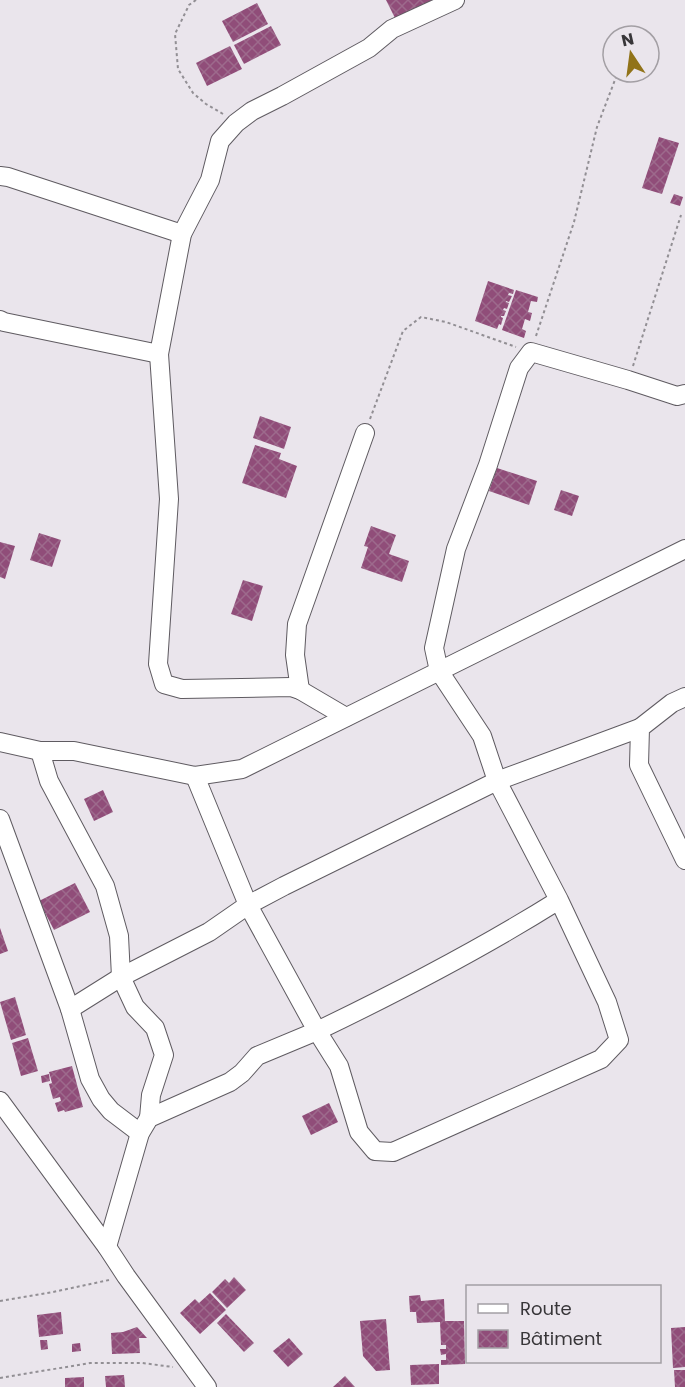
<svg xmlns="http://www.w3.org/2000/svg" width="685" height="1387" viewBox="0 0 685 1387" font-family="Poppins,sans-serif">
	<defs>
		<pattern id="building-cross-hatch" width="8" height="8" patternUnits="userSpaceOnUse" patternTransform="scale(1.5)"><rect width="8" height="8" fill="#904d79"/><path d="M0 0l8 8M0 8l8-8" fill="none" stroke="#9d6a8c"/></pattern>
	</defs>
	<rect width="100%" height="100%" fill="#eae5ec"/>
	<g fill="url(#building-cross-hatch)">
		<path d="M 386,0 L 448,0 L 398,24 Z"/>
		<path d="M 257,3 L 268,24 L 233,42 L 222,21 Z"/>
		<path d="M 271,26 L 281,45 L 244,64 L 234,45 Z"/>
		<path d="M 230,46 L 242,69 L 207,86 L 196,63 Z"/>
		<path d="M 659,137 L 679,143 L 662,194 L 642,188 Z"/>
		<path d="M 674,194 L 683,197 L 680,206 L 670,203 Z"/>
		<path d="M 488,281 L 514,290 L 513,294 L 509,293 L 508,295 L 512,296 L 509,302 L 506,301 L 506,302 L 509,303 L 507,309 L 504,308 L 503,310 L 506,311 L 504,316 L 501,316 L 501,317 L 503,318 L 501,325 L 499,324 L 497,329 L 475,321 Z"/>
		<path d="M 516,290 L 538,297 L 537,302 L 531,301 L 528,312 L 532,313 L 530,321 L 525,319 L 522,329 L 526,331 L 524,338 L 502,330 Z"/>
		<path d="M 260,416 L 291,427 L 284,449 L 253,438 Z"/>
		<path d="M 255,445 L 281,453 L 279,459 L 297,466 L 286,498 L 242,483 Z"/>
		<path d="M 497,468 L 537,481 L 529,505 L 489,491 Z"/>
		<path d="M 561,490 L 579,496 L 572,516 L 554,510 Z"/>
		<path d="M 371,526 L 396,535 L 389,554 L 409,561 L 402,582 L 361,568 L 368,547 L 364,546 Z"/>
		<path d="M 39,533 L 61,540 L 52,567 L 30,560 Z"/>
		<path d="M 0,542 L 15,546 L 5,579 L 0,577 Z"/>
		<path d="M 243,580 L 263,586 L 252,621 L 231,614 Z"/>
		<path d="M 103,790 L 113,812 L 94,821 L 84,799 Z"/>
		<path d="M 75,883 L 90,912 L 54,930 L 39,901 Z"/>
		<path d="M 0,928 L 8,951 L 0,954 Z"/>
		<path d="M 15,997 L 26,1035 L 11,1040 L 0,1002 Z"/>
		<path d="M 28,1038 L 38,1071 L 21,1076 L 12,1043 Z"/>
		<path d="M 72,1066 L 83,1107 L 65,1112 L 64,1110 L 58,1112 L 55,1103 L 61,1101 L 60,1097 L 53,1099 L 49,1084 L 52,1083 L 49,1072 Z"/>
		<path d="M 49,1074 L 50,1081 L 42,1083 L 41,1076 Z"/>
		<path d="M 329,1103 L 338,1122 L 311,1135 L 302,1116 Z"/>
		<path d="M 234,1277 L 246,1290 L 227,1308 L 212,1292 L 225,1279 L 229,1283 Z"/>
		<path d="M 210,1293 L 226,1310 L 200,1334 L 180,1313 L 195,1299 L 199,1303 Z"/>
		<path d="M 420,1295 L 421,1301 L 444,1299 L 445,1321 L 464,1321 L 465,1364 L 441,1365 L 441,1360 L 446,1360 L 446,1354 L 441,1355 L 440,1349 L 446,1349 L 446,1345 L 441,1345 L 440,1322 L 417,1323 L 416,1312 L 410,1312 L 409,1296 Z"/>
		<path d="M 61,1312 L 63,1334 L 39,1337 L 37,1315 Z"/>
		<path d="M 226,1314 L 254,1343 L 244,1352 L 217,1323 Z"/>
		<path d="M 386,1319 L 390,1370 L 376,1371 L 363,1356 L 360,1321 Z"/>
		<path d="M 137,1327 L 147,1338 L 139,1338 L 140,1353 L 112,1354 L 111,1333 L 123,1332 Z"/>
		<path d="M 685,1327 L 685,1367 L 673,1368 L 671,1328 Z"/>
		<path d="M 289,1338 L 303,1354 L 288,1367 L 273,1351 Z"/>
		<path d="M 40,1340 L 47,1340 L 48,1349 L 41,1350 Z"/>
		<path d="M 80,1343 L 81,1351 L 72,1352 L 72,1344 Z"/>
		<path d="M 439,1364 L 439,1384 L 411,1385 L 410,1365 Z"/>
		<path d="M 674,1370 L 685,1370 L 685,1387 L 675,1387 Z"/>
		<path d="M 124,1375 L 125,1387 L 106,1387 L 105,1376 Z"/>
		<path d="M 345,1376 L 355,1387 L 333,1387 Z"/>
		<path d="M 84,1377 L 84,1387 L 65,1387 L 65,1378 Z"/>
	</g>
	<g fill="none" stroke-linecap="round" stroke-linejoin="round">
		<g stroke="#5f5b61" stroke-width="20">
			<g id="minor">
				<path d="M 0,176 L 8,177 L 182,234"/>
				<path d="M 0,320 L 4,322 L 159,354"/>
				<path d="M 300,690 L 295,655 L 297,624 L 365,433"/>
				<path d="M 685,697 L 672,703 L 640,728 L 639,765 L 685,860"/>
				<path d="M 346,717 L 300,690 L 291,687 L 182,689 L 164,684 L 158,664 L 169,499 L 159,354 L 182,234 L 210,180 L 220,141 L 236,123 L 252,111 L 282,96 L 369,48 L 392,29 L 455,0"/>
				<path d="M 0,742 L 40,751 L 74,751 L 195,776 L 242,769 L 685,549"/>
				<path d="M 40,751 L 49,781 L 105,886 L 119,936 L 121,977 L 135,1007 L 155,1028 L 164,1055 L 151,1095 L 149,1118"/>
				<path d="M 0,819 L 70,1009 L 90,1079 L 101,1099 L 111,1111 L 140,1133"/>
				<path d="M 559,900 C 481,949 400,991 317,1031 L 339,1066 L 359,1132 L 375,1151 L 393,1152 L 601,1059 L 619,1040 L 607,1002 L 559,900 L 497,781 L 482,736 L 439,671 L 434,648 L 456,549 L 488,465 L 519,368 L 531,352 L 628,380 L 677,396 L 685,394"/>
				<path d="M 70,1009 L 121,977 L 209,932 L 248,905 L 284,886 L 497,781 L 640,728"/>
				<path d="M 0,1101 L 107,1247 L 126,1276 L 207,1387"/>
				<path d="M 107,1247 L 140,1133 L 149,1118 L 230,1082 L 242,1073 L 257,1056 L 317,1031 L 248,905 L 195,776"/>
			</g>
		</g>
		<g stroke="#928f94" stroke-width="2" stroke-dasharray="3 3" stroke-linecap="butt">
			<path d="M 196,0 L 189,5 L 175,34 L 178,69 L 193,93 L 206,104 L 223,114"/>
			<path d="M 536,336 L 574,222 L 597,127 L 618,72"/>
			<path d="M 633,366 L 681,215"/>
			<path d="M 370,419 L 403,331 L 421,317 L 446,322 L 516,347"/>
			<path d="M 0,1301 L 53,1292 L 109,1280"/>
			<path d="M 0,1378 L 90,1363 L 142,1363 L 173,1367"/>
		</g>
		<use href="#minor" stroke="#fff" stroke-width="18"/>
	</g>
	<rect x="466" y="1285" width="195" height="78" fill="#eae5ec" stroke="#a39fa4" stroke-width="1.5"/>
	<rect x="478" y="1304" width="30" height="9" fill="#ffffff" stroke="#a39fa4" stroke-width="1.5"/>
	<text x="520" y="1315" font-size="18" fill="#383639">Route</text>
	<rect x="478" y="1330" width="30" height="18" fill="url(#building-cross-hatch)" stroke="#a39fa4" stroke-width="1.5"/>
	<text x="520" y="1345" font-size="18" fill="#383639">Bâtiment</text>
	<g transform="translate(631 54) rotate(347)"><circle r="28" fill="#eae5ec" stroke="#a39fa4" stroke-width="1.5"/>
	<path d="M0-4.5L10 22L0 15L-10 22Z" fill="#917319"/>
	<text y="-9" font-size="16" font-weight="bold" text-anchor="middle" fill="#383639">N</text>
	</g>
</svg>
